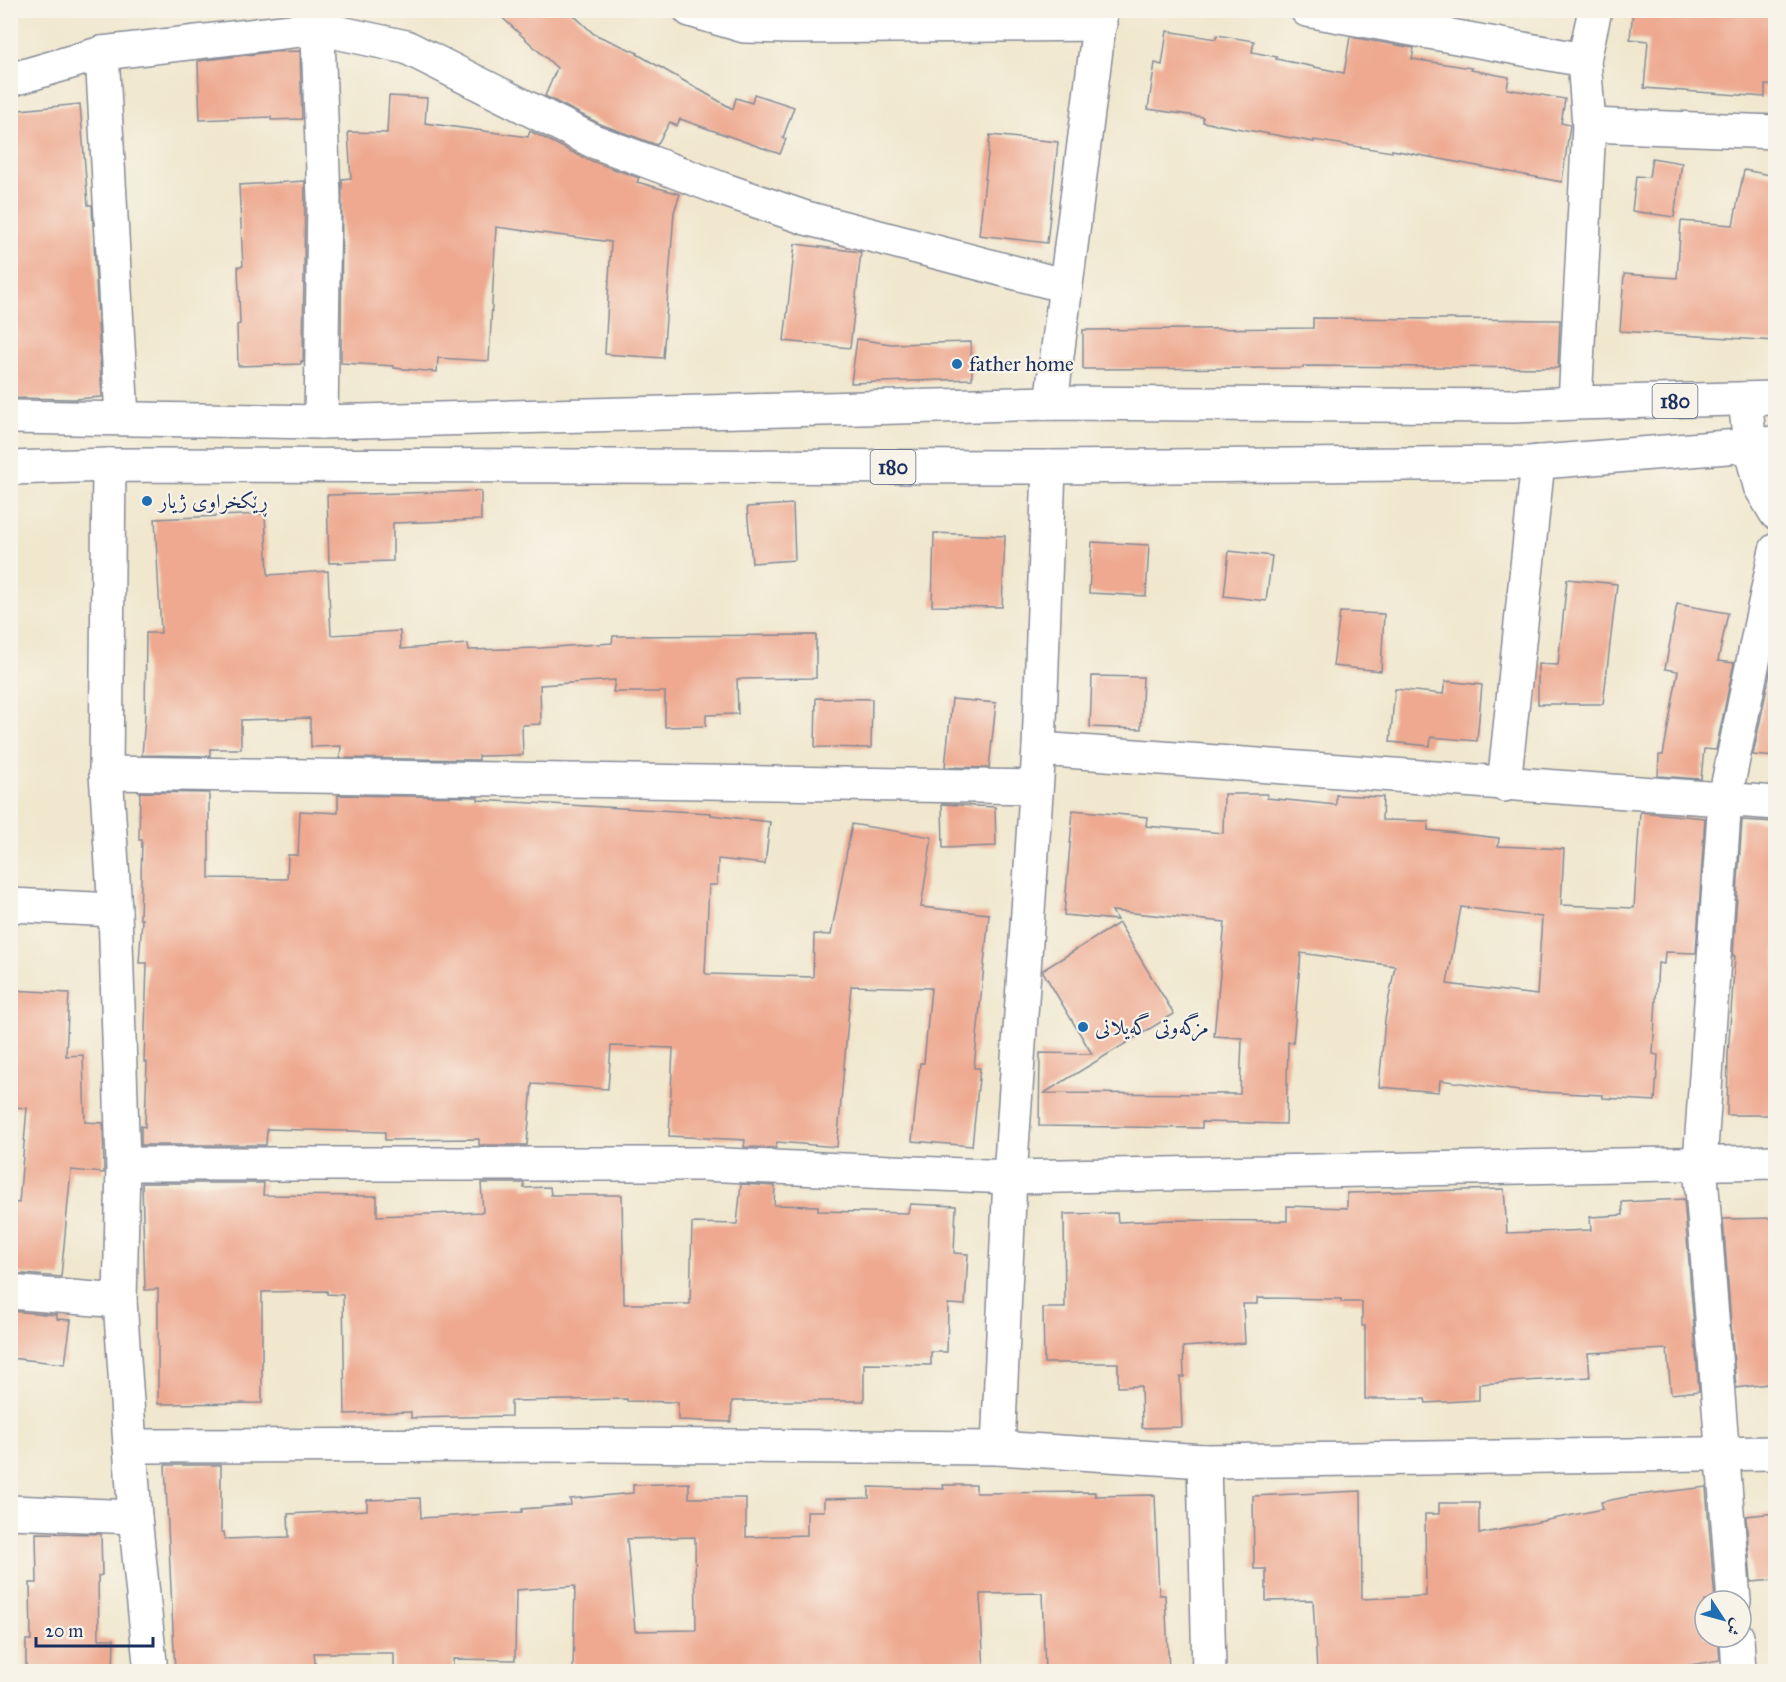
<svg xmlns="http://www.w3.org/2000/svg" width="1786" height="1682" viewBox="0 0 1786 1682" font-family="'IM FELL Great Primer',Amiri,serif">
	<rect width="100%" height="100%" fill="#f7f3e8"/>
	<filter id="ink" filterUnits="userSpaceOnUse"><feTurbulence type="fractalNoise" baseFrequency=".0167" numOctaves="2"/><feDisplacementMap in="SourceGraphic" scale="12" xChannelSelector="R" yChannelSelector="G"/><feConvolveMatrix kernelMatrix="1 2 1 2 8 2 1 2 1" color-interpolation-filters="sRGB"/></filter>
	<filter id="wash" filterUnits="userSpaceOnUse"><feTurbulence type="fractalNoise" baseFrequency=".008" numOctaves="4" result="noise"/><feDisplacementMap in="SourceGraphic" scale="24" xChannelSelector="R" yChannelSelector="G"/><feGaussianBlur stdDeviation="1.35" result="paint"/><feColorMatrix in="noise" values="0 0 0 0 0 0 0 0 0 0 0 0 0 0 0 0 0 1.4 0 .05"/><feComposite in="paint" operator="in"/></filter>
	<g filter="url(#wash)">
		<rect width="100%" height="100%" fill="#f0e7ce"/>
		<g id="blocks">
			<g fill="#eea990" fill-rule="evenodd">
				<path d="M 494,10 L 568,10 L 594,34 L 638,53 L 637,54 L 733,109 L 736,98 L 752,103 L 754,94 L 794,107 L 783,138 L 786,139 L 780,154 L 680,119 L 677,126 L 670,122 L 657,145 L 600,124 L 545,96 L 557,68 Z"/>
				<path d="M 1633,10 L 1748,10 L 1747,13 L 1776,14 L 1776,86 L 1765,85 L 1765,97 L 1644,88 L 1648,41 L 1630,39 Z"/>
				<path d="M 1167,31 L 1216,39 L 1217,35 L 1254,41 L 1252,52 L 1277,57 L 1276,59 L 1344,73 L 1350,37 L 1414,48 L 1412,59 L 1472,68 L 1471,70 L 1509,77 L 1507,89 L 1565,99 L 1561,123 L 1570,125 L 1562,182 L 1392,150 L 1392,152 L 1314,140 L 1314,142 L 1203,122 L 1203,117 L 1148,109 L 1155,63 L 1162,65 Z"/>
				<path d="M 300,51 L 302,119 L 271,120 L 271,117 L 200,120 L 198,61 L 270,52 Z"/>
				<path d="M 389,96 L 427,98 L 425,123 L 528,137 L 530,131 L 586,159 L 639,178 L 637,182 L 680,194 L 674,212 L 663,358 L 605,354 L 611,242 L 496,227 L 489,361 L 438,358 L 437,372 L 394,368 L 394,366 L 341,363 L 342,179 L 351,178 L 348,132 L 387,133 Z"/>
				<path d="M 80,104 L 88,205 L 92,205 L 102,397 L 75,399 L 10,398 L 10,111 Z"/>
				<path d="M 990,135 L 1058,142 L 1047,243 L 979,235 Z"/>
				<path d="M 1652,158 L 1682,163 L 1674,217 L 1632,211 L 1636,176 L 1649,177 Z"/>
				<path d="M 1744,170 L 1776,176 L 1776,341 L 1620,331 L 1624,274 L 1677,278 L 1681,221 L 1733,225 Z"/>
				<path d="M 305,181 L 303,362 L 301,361 L 301,364 L 238,366 L 237,325 L 240,324 L 238,266 L 243,266 L 239,185 Z"/>
				<path d="M 795,244 L 861,252 L 850,348 L 784,341 Z"/>
				<path d="M 1313,318 L 1560,320 L 1558,368 L 1303,366 L 1303,368 L 1083,369 L 1083,330 L 1313,328 Z"/>
				<path d="M 857,339 L 891,344 L 971,342 L 972,379 L 851,383 Z"/>
				<path d="M 481,491 L 481,520 L 393,523 L 393,561 L 329,563 L 327,495 Z"/>
				<path d="M 793,504 L 795,560 L 752,563 L 747,507 Z"/>
				<path d="M 265,514 L 268,575 L 328,571 L 331,635 L 400,631 L 401,649 L 468,644 L 469,650 L 541,648 L 612,643 L 613,636 L 816,635 L 816,678 L 737,679 L 738,714 L 706,715 L 706,726 L 665,727 L 665,692 L 613,692 L 615,680 L 540,685 L 541,724 L 522,725 L 523,755 L 479,756 L 479,760 L 340,758 L 341,746 L 311,747 L 310,718 L 241,720 L 241,749 L 210,749 L 210,756 L 142,755 L 145,717 L 146,633 L 161,633 L 155,519 Z"/>
				<path d="M 934,533 L 1005,536 L 1002,607 L 932,606 Z"/>
				<path d="M 1092,542 L 1149,545 L 1146,596 L 1089,593 Z"/>
				<path d="M 1229,551 L 1272,556 L 1266,601 L 1224,596 Z"/>
				<path d="M 1567,579 L 1617,584 L 1603,704 L 1538,704 L 1538,664 L 1558,665 Z"/>
				<path d="M 1677,604 L 1728,613 L 1718,661 L 1734,663 L 1716,750 L 1704,749 L 1701,779 L 1658,776 L 1659,755 L 1663,755 L 1678,671 L 1665,669 Z"/>
				<path d="M 1340,612 L 1384,614 L 1381,671 L 1333,666 Z"/>
				<path d="M 1771,668 L 1776,668 L 1776,757 L 1753,755 Z"/>
				<path d="M 1092,676 L 1143,677 L 1141,729 L 1090,727 Z"/>
				<path d="M 1445,681 L 1482,685 L 1477,741 L 1431,737 L 1430,746 L 1390,742 L 1395,689 L 1443,694 Z"/>
				<path d="M 816,698 L 872,699 L 871,748 L 815,747 Z"/>
				<path d="M 952,699 L 996,703 L 989,768 L 945,767 Z"/>
				<path d="M 140,792 L 209,793 L 209,878 L 287,879 L 288,855 L 298,855 L 300,811 L 338,813 L 338,795 L 478,797 L 478,800 L 711,813 L 711,815 L 770,822 L 765,864 L 718,859 L 717,885 L 709,885 L 705,973 L 707,974 L 813,977 L 814,934 L 831,935 L 852,824 L 932,837 L 921,907 L 989,914 L 974,1068 L 980,1068 L 972,1146 L 912,1141 L 920,1063 L 924,1063 L 931,988 L 851,986 L 837,1147 L 777,1142 L 776,1148 L 744,1147 L 745,1140 L 669,1136 L 673,1048 L 611,1046 L 608,1089 L 532,1084 L 527,1145 L 479,1145 L 479,1139 L 385,1140 L 385,1132 L 267,1129 L 266,1145 L 141,1145 L 141,1126 L 145,1127 L 147,1062 L 144,1062 L 147,963 L 139,963 L 142,919 L 140,919 L 142,840 L 139,840 Z"/>
				<path d="M 1224,794 L 1267,794 L 1267,798 L 1336,805 L 1336,795 L 1383,797 L 1382,820 L 1428,821 L 1428,830 L 1499,838 L 1498,846 L 1564,849 L 1561,905 L 1634,908 L 1640,812 L 1705,818 L 1696,953 L 1665,952 L 1664,964 L 1658,963 L 1653,1054 L 1658,1055 L 1655,1101 L 1603,1098 L 1603,1095 L 1519,1091 L 1440,1080 L 1439,1092 L 1379,1087 L 1385,1019 L 1395,966 L 1301,953 L 1293,1043 L 1288,1042 L 1286,1124 L 1202,1122 L 1202,1128 L 1039,1126 L 1040,1053 L 1092,1054 L 1043,972 L 1043,970 L 1119,923 L 1174,1014 L 1044,1093 L 1240,1094 L 1242,1038 L 1214,1036 L 1225,922 L 1112,911 L 1117,920 L 1064,915 L 1073,810 L 1147,817 L 1146,826 L 1223,833 ZM 1461,907 L 1542,917 L 1537,995 L 1447,984 Z"/>
				<path d="M 942,804 L 995,807 L 996,846 L 943,848 Z"/>
				<path d="M 1742,820 L 1776,822 L 1776,1043 L 1773,1115 L 1727,1115 L 1728,1054 L 1735,956 L 1733,956 Z"/>
				<path d="M 10,990 L 69,993 L 66,1056 L 83,1055 L 85,1122 L 103,1123 L 104,1173 L 71,1170 L 61,1277 L 10,1273 L 10,1202 L 19,1203 L 27,1108 L 10,1107 Z"/>
				<path d="M 142,1183 L 264,1183 L 263,1195 L 377,1196 L 377,1216 L 483,1212 L 481,1183 L 524,1183 L 524,1188 L 550,1187 L 551,1195 L 622,1195 L 624,1304 L 690,1304 L 692,1223 L 737,1224 L 741,1184 L 775,1186 L 774,1205 L 818,1206 L 818,1211 L 908,1213 L 910,1204 L 956,1206 L 954,1253 L 968,1254 L 965,1305 L 948,1304 L 947,1352 L 931,1352 L 931,1365 L 864,1364 L 864,1401 L 732,1401 L 731,1422 L 678,1420 L 678,1402 L 627,1401 L 627,1399 L 511,1401 L 511,1416 L 411,1418 L 411,1412 L 345,1414 L 343,1295 L 327,1294 L 327,1291 L 262,1292 L 262,1403 L 158,1404 L 158,1289 L 145,1290 Z"/>
				<path d="M 1504,1189 L 1507,1233 L 1591,1230 L 1590,1217 L 1623,1215 L 1622,1202 L 1684,1199 L 1699,1391 L 1671,1394 L 1667,1349 L 1588,1353 L 1590,1377 L 1479,1384 L 1479,1400 L 1426,1403 L 1425,1399 L 1365,1399 L 1365,1326 L 1362,1326 L 1362,1302 L 1341,1302 L 1341,1299 L 1257,1298 L 1257,1304 L 1243,1304 L 1245,1343 L 1183,1347 L 1184,1377 L 1180,1377 L 1182,1427 L 1142,1428 L 1141,1386 L 1118,1387 L 1118,1363 L 1044,1363 L 1043,1308 L 1065,1308 L 1064,1214 L 1117,1213 L 1118,1222 L 1173,1220 L 1287,1221 L 1287,1206 L 1347,1208 L 1347,1193 Z"/>
				<path d="M 1776,1218 L 1776,1383 L 1736,1388 L 1723,1219 Z"/>
				<path d="M 10,1311 L 57,1315 L 57,1319 L 71,1320 L 65,1364 L 10,1358 Z"/>
				<path d="M 165,1465 L 221,1465 L 221,1532 L 224,1532 L 225,1539 L 289,1537 L 288,1514 L 367,1510 L 367,1500 L 420,1498 L 421,1518 L 522,1512 L 522,1509 L 571,1505 L 570,1499 L 633,1493 L 633,1485 L 689,1483 L 689,1498 L 746,1498 L 746,1537 L 807,1535 L 807,1511 L 824,1511 L 824,1499 L 869,1498 L 869,1487 L 944,1489 L 943,1485 L 976,1485 L 976,1493 L 1095,1492 L 1095,1496 L 1155,1495 L 1159,1595 L 1165,1595 L 1169,1671 L 1045,1671 L 1042,1593 L 980,1594 L 984,1671 L 573,1671 L 575,1586 L 516,1590 L 515,1660 L 453,1659 L 453,1671 L 394,1671 L 394,1653 L 314,1653 L 316,1671 L 175,1671 ZM 695,1537 L 696,1630 L 635,1631 L 627,1539 Z"/>
				<path d="M 1706,1487 L 1715,1601 L 1705,1601 L 1705,1637 L 1718,1637 L 1720,1660 L 1674,1668 L 1673,1666 L 1640,1671 L 1317,1671 L 1313,1600 L 1266,1601 L 1266,1569 L 1254,1569 L 1253,1496 L 1361,1491 L 1362,1599 L 1426,1596 L 1425,1514 L 1439,1514 L 1439,1503 L 1479,1503 L 1479,1534 L 1603,1509 L 1601,1502 L 1631,1496 Z"/>
				<path d="M 1776,1513 L 1776,1580 L 1751,1582 L 1746,1516 Z"/>
				<path d="M 36,1533 L 101,1534 L 102,1575 L 98,1576 L 99,1639 L 114,1639 L 113,1671 L 26,1671 L 26,1640 L 31,1640 L 30,1583 L 37,1583 Z"/>
			</g>
		</g>
	</g>
	<g filter="url(#ink)">
		<use href="#blocks" fill-opacity="0" stroke="#868b96" stroke-width="1.5"/>
		<g fill="none" stroke-linecap="round" stroke-linejoin="round">
			<g stroke="#868b96" stroke-width="36">
				<g id="minor">
					<path d="M 317,10 L 324,198 L 321,422"/>
					<path d="M 690,10 L 744,26 L 793,27 L 1100,24"/>
					<path d="M 1307,10 L 1584,60"/>
					<path d="M 102,53 L 122,418"/>
					<path d="M 10,80 L 102,53 L 317,28 L 406,47 L 593,141 L 722,189 L 806,218 L 1066,286"/>
					<path d="M 1589,125 L 1776,132"/>
					<path d="M 1745,399 L 1750,445 L 1760,486 L 1776,513"/>
					<path d="M 1051,403 L 1101,10"/>
					<path d="M 1575,403 L 1589,125 L 1584,60 L 1595,10"/>
					<path d="M 109,465 L 106,773 L 115,910 L 123,1164 L 120,1301 L 135,1517 L 151,1672"/>
					<path d="M 1039,749 L 1776,803"/>
					<path d="M 106,773 L 1036,787"/>
					<path d="M 1504,785 L 1538,462"/>
					<path d="M 10,905 L 115,910"/>
					<path d="M 123,1164 L 702,1164 L 1010,1177 L 1776,1162"/>
					<path d="M 10,1292 L 120,1301"/>
					<path d="M 130,1446 L 595,1445 L 998,1448 L 1204,1461 L 1776,1453"/>
					<path d="M 998,1448 L 1010,1177 L 1039,749 L 1049,467"/>
					<path d="M 1204,1461 L 1209,1672"/>
					<path d="M 10,1512 L 135,1517"/>
					<path d="M 1734,1601 L 1700,1163 L 1725,798 L 1776,550"/>
					<path d="M 1737,1637 L 1739,1672"/>
				</g>
			</g>
			<g stroke="#868b96" stroke-width="36">
				<g id="highway">
					<path d="M 10,417 L 321,422 L 1051,403 L 1515,406 L 1575,403 L 1776,398"/>
					<path d="M 10,468 L 109,465 L 1049,467 L 1529,463 L 1776,443"/>
				</g>
			</g>
			<use href="#minor" stroke="#fff" stroke-width="33"/>
			<use href="#highway" stroke="#fff" stroke-width="33"/>
		</g>
	</g>
	<g fill="#1f6fb2" stroke="#f7f3e8" stroke-width="2">
		<circle cx="957" cy="364" r="6"/>
		<circle cx="147" cy="501" r="6"/>
		<circle cx="1083" cy="1027" r="6"/>
	</g>
	<g text-anchor="middle" stroke-width="4.5" stroke-linejoin="round" paint-order="stroke">
		<g fill="#f7f3e8" stroke="#5d6a87" stroke-width="1.5">
			<rect x="1652.5" y="384" width="45" height="34" rx="4.5"/>
			<rect x="870.5" y="450" width="45" height="34" rx="4.5"/>
		</g>
		<g font-size="20" font-weight="bold" fill="#1b2f5e">
			<text x="1675" y="408">180</text>
			<text x="893" y="474">180</text>
		</g>
		<g font-size="21" fill="#1b2f5e" stroke="#f7f3e8" text-anchor="start">
			<text x="969" y="371">father home</text>
			<text x="159" y="508">ڕێکخراوی ژیار</text>
			<text x="1095" y="1034">مزگەوتی گەیلانی</text>
		</g>
	</g>
	<rect width="1786" height="1682" fill="none" stroke="#f7f3e8" stroke-width="36"/>
	<g transform="translate(1723 1619) rotate(126)"><circle r="28" fill="#f7f3e8" stroke="#9fa5b1" stroke-width="1.5"/>
	<path d="M0-4.5L10 22L0 15L-10 22Z" fill="#1f6fb2"/>
	<text y="-9" font-size="16" font-weight="bold" text-anchor="middle" fill="#1b2f5e">ش</text>
	</g>
	<path d="M36 1637v9h117v-9" fill="none" stroke="#1b2f5e" stroke-width="3"/>
	<text x="45" y="1637" font-size="18" fill="#1b2f5e" stroke="#f7f3e8" stroke-width="4.5" paint-order="stroke">20 m</text>
</svg>
